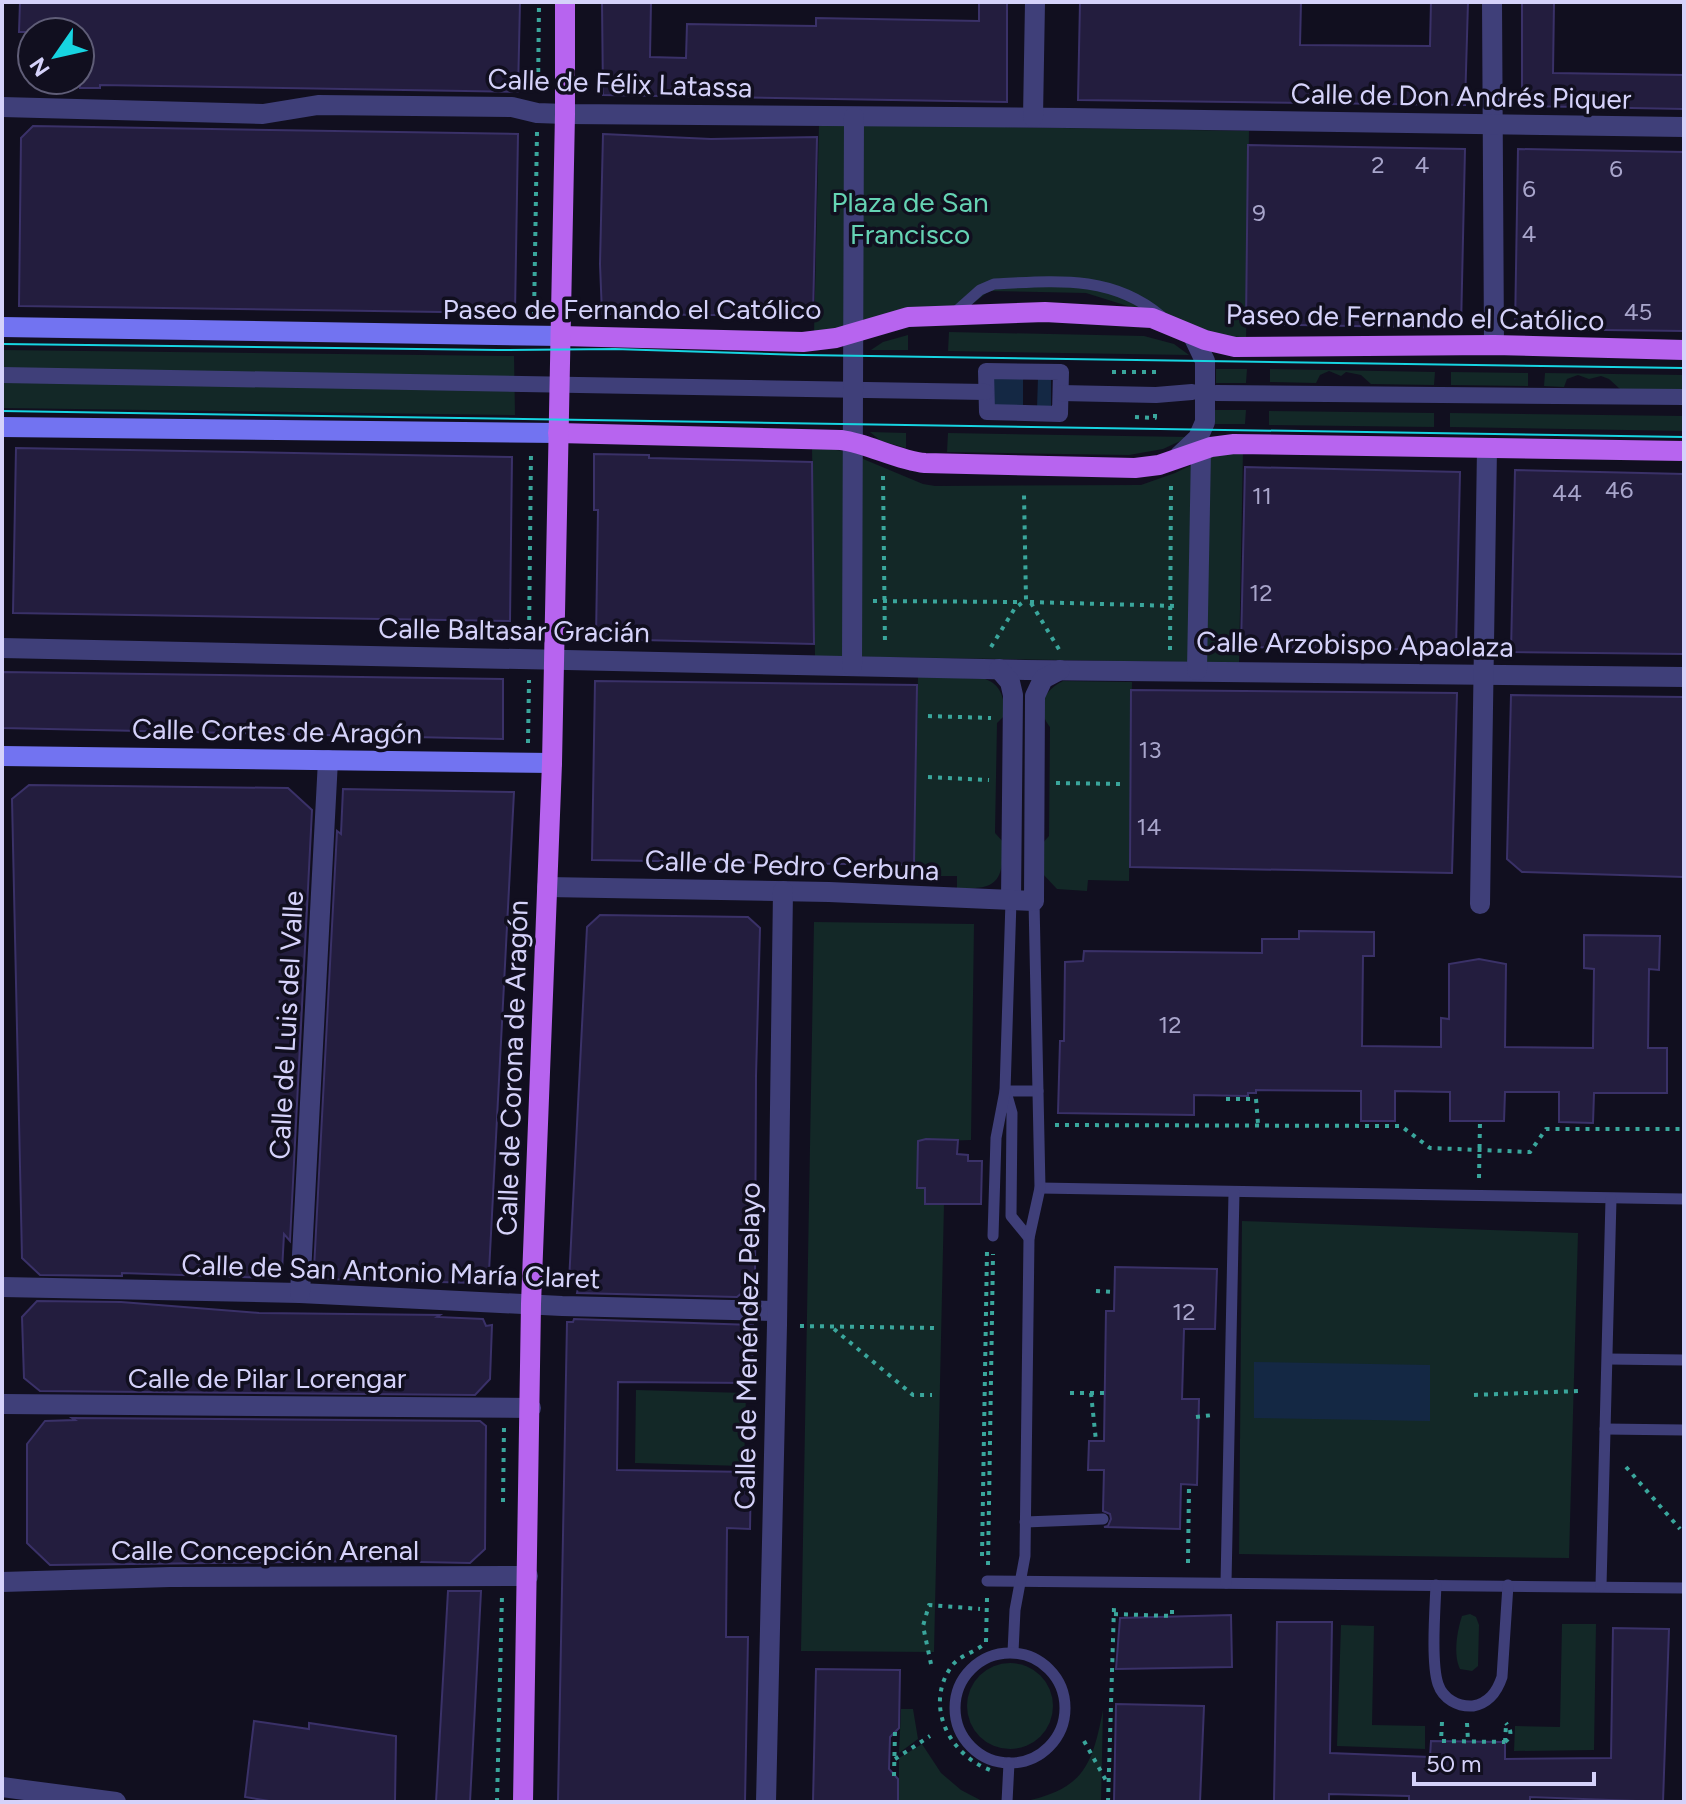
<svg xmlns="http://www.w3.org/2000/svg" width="1686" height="1804" viewBox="0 0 1686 1804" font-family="Figtree,sans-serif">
	<rect width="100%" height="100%" fill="#110f1f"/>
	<g fill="#132827">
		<path d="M 819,124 L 1249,131 L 1246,343 L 1086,293 L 989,291 L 966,309 L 814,334 Z"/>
		<path d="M 949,332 L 1144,336 L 1174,344 L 1189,355 L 948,351 Z"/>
		<path d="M 908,335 L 908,350 L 871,350 L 883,342 Z"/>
		<path d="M 2,350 L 514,356 L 515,415 L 2,408 Z"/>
		<path d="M 1216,369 L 1247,369 L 1246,383 L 1216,383 Z"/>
		<path d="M 1270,369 L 1435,372 L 1434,385 L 1371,384 L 1361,375 L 1346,372 L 1341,376 L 1329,371 L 1320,375 L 1316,383 L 1270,382 Z"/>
		<path d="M 1451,372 L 1528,373 L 1528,386 L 1451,385 Z"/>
		<path d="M 1545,373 L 1684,375 L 1684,385 L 1681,390 L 1620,389 L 1609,379 L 1601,376 L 1589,379 L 1578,375 L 1567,379 L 1564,387 L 1544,386 Z"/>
		<path d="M 1215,410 L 1246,410 L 1245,424 L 1215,424 Z"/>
		<path d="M 1269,411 L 1434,413 L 1434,427 L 1269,425 Z"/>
		<path d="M 1450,413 L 1684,416 L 1684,431 L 1450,427 Z"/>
		<path d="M 870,432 L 906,433 L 906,448 L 881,441 Z"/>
		<path d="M 948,433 L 1189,437 L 1163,449 L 1129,455 L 947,452 Z"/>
		<path d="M 812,447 L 844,451 L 923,484 L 935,486 L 1141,485 L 1175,473 L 1208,457 L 1243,451 L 1239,663 L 815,656 Z"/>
		<path d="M 918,676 L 985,679 C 1002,685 1003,698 1006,714 L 997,723 L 995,833 L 1004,843 C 1002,882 998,890 957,888 L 957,876 L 914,876 Z"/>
		<path d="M 1063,681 L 1132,682 L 1129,881 L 1088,880 L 1087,891 L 1057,889 L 1042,873 L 1040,846 L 1049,836 L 1050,727 C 1035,708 1043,691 1063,681 Z"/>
		<path d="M 814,922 L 974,924 L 971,1140 L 918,1142 L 917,1188 L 925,1188 L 925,1204 L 944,1204 L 934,1652 L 801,1651 Z"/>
		<path d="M 1242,1221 L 1578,1233 L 1569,1558 L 1239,1554 Z"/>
		<path d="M 636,1390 L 746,1393 L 744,1466 L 635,1463 Z"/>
		<path d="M 1470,1614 L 1476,1617 L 1479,1625 L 1478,1666 L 1472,1671 L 1460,1669 C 1453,1655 1457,1631 1462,1616 Z"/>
		<path d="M 1562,1624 L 1596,1624 L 1594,1750 L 1514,1751 L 1515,1726 L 1560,1727 Z"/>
		<path d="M 1341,1625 L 1374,1626 L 1372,1725 L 1425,1726 L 1425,1749 L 1337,1746 Z"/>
		<circle cx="1010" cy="1706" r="43"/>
		<path d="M 901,1709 L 913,1709 L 918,1739 L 899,1753 Z"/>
		<path d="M 1103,1710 L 1101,1802 L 1021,1802 C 1083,1790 1092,1767 1103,1710 Z"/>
		<path d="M 922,1744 L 941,1773 L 961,1790 L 984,1802 L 899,1802 L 899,1758 Z"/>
	</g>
	<g fill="#142844">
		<rect x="994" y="378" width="29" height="29"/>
		<path d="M 1038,378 L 1051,378 L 1051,408 L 1037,408 Z"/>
		<path d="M 1254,1362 L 1430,1365 L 1430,1421 L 1254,1418 Z"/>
	</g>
	<g fill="#231d3e" stroke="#3a3168" stroke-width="2">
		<path d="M 20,2 L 520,2 L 518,92 L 100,85 L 100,88 L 80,88 L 80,32 L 19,32 Z"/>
		<path d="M 602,2 L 651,2 L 650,57 L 686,58 L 687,24 L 816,26 L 816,18 L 979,21 L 979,2 L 1007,2 L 1007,102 L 603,95 Z"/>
		<path d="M 1080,2 L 1301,2 L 1300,45 L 1430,46 L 1431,2 L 1468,2 L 1465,105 L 1078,100 Z"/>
		<path d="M 1522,2 L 1554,2 L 1553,73 L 1684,75 L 1684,109 L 1522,106 Z"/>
		<path d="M 33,126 L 518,134 L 515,313 L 19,306 L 21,138 Z"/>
		<path d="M 603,134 L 711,139 L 817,137 L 813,316 L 602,314 L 600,264 Z"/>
		<path d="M 1248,145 L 1465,149 L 1461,328 L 1246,324 Z"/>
		<path d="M 1518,149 L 1684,152 L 1684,331 L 1515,329 Z"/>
		<path d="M 16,448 L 512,457 L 510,621 L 13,613 Z"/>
		<path d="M 594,454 L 649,455 L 649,458 L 812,462 L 814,644 L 596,639 L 598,510 L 594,510 Z"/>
		<path d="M 1245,467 L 1460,472 L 1456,650 L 1241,647 Z"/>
		<path d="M 1515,470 L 1684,474 L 1684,654 L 1511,652 Z"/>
		<path d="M 2,672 L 503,679 L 503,739 L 3,728 Z"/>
		<path d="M 595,681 L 917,685 L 914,865 L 592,860 Z"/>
		<path d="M 1131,690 L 1457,693 L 1452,873 L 1130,867 Z"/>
		<path d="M 1511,695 L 1684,697 L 1684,877 L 1522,872 L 1507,859 Z"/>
		<path d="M 29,785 L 288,788 L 312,810 L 290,1241 L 284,1234 L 282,1271 L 275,1278 L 122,1273 L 122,1276 L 40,1275 L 22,1258 L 12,799 Z"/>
		<path d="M 343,789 L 514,792 L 489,1272 L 476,1283 L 324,1279 L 314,1269 L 337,831 L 341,834 Z"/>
		<path d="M 600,915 L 748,917 L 760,928 L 756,1076 L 755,1282 L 737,1297 L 577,1293 L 579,1283 L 569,1282 L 587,927 Z"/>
		<path d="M 1299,931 L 1374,932 L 1374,956 L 1363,956 L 1362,1046 L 1441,1047 L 1441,1018 L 1449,1019 L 1449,964 L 1479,959 L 1506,964 L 1505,1047 L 1593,1048 L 1594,969 L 1584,968 L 1584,935 L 1660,936 L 1659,970 L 1649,969 L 1648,1048 L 1667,1048 L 1667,1093 L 1594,1093 L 1593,1123 L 1559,1122 L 1559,1092 L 1505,1092 L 1504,1121 L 1450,1121 L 1450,1092 L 1395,1091 L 1395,1121 L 1361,1121 L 1361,1091 L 1256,1090 L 1256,1093 L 1248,1093 L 1248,1096 L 1194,1095 L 1194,1115 L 1058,1113 L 1060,1041 L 1064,1041 L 1065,962 L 1083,961 L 1084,951 L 1262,953 L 1262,939 L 1299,939 Z"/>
		<path d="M 926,1139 L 958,1140 L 957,1154 L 968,1155 L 968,1161 L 982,1161 L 981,1204 L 925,1204 L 925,1188 L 917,1188 L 918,1141 Z"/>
		<path d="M 1115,1267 L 1217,1269 L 1215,1329 L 1184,1329 L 1182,1399 L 1199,1399 L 1197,1485 L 1181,1484 L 1180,1529 L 1104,1527 L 1108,1526 L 1111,1519 L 1110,1514 L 1103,1511 L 1104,1470 L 1088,1470 L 1089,1441 L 1104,1441 L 1106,1311 L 1114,1311 Z"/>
		<path d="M 37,1301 L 121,1302 L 259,1313 L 440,1315 L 437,1317 L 483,1319 L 486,1326 L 492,1325 L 490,1379 L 475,1395 L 40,1391 L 24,1378 L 22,1317 Z"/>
		<path d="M 574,1319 L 753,1325 L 752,1383 L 618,1382 L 617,1470 L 751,1472 L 750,1529 L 727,1528 L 726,1637 L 748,1637 L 745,1802 L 558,1802 L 567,1322 L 573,1322 Z"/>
		<path d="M 72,1418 L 480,1421 L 486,1426 L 485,1549 L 470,1563 L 371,1561 L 50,1565 L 27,1543 L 27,1444 L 45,1421 L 75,1420 Z"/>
		<path d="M 448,1591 L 481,1591 L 470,1802 L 436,1802 Z"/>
		<path d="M 1231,1615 L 1232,1667 L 1116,1669 L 1120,1618 Z"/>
		<path d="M 1277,1622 L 1332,1622 L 1330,1753 L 1430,1757 L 1431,1741 L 1505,1742 L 1505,1759 L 1611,1758 L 1613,1628 L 1669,1629 L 1663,1802 L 1530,1797 L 1530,1802 L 1409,1802 L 1409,1796 L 1329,1794 L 1329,1802 L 1274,1802 Z"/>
		<path d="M 816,1669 L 900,1670 L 899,1728 L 890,1737 L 889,1769 L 898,1779 L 898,1802 L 813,1802 Z"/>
		<path d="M 1116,1704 L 1204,1706 L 1200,1802 L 1114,1802 Z"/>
		<path d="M 254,1721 L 309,1729 L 309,1723 L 396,1736 L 395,1802 L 275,1802 L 245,1797 Z"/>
	</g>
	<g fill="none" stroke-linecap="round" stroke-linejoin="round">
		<g stroke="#3aa69c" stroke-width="4" stroke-dasharray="4 6" stroke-linecap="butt">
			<path d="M 538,92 L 539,2"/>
			<path d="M 534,316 L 537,132"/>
			<path d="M 1112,372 L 1157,372 L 1157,377"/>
			<path d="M 1135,417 L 1155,418 L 1155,414"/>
			<path d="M 883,476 L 885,646"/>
			<path d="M 873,601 L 1020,602"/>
			<path d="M 1030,602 L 1176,606"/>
			<path d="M 1031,603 L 1060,651"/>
			<path d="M 529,640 L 531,452"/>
			<path d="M 991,647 L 1015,608 L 1026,600 L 1024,494"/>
			<path d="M 1170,650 L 1171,484"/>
			<path d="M 928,716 L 991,718"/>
			<path d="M 528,743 L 529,680"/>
			<path d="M 928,777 L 989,780"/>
			<path d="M 1056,783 L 1122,784"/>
			<path d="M 1226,1099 L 1256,1099 L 1258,1124"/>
			<path d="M 1055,1125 L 1401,1126 L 1430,1148 L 1530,1152 L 1546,1129 L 1684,1129"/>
			<path d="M 1684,1167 L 1684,1175"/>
			<path d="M 1479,1178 L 1480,1121"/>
			<path d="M 1096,1291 L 1114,1292"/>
			<path d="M 800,1326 L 934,1328"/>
			<path d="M 834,1329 L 913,1395 L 932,1395"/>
			<path d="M 1070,1393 L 1104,1393"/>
			<path d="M 1091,1393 L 1096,1441"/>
			<path d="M 1474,1395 L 1579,1391"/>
			<path d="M 1196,1417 L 1213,1415"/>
			<path d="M 1626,1467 L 1680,1529"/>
			<path d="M 503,1502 L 504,1427"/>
			<path d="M 982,1556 L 987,1251"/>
			<path d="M 1188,1563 L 1189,1485"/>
			<path d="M 988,1565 L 993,1254"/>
			<path d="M 987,1598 L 986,1642 C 976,1653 960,1654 951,1667 C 923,1708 952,1758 993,1771"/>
			<path d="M 1114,1614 L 1172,1616 L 1172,1607"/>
			<path d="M 931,1664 L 923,1626 L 929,1605 L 980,1609"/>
			<path d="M 1442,1722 L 1441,1741 L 1505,1742"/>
			<path d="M 1467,1723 L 1468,1741"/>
			<path d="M 1084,1741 L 1108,1784"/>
			<path d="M 1505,1742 C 1513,1736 1511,1730 1506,1723"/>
			<path d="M 1505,1742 L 1506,1725"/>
			<path d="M 895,1759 L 930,1736"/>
			<path d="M 894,1776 L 895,1731"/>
			<path d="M 497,1802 L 502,1595"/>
			<path d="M 1108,1802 L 1114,1607"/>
		</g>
		<g stroke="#3f3f79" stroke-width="11">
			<path d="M 953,314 L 980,290 L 994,284 C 1054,281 1111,274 1161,316"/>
			<path d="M 1005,1091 L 1038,1091"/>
			<path d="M 1006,1092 L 1012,1113 L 1011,1216 L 1029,1238"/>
			<path d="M 1040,1188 L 1684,1199"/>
			<path d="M 993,1236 L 996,1138 L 1005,1091 L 1011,901"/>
			<path d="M 1608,1359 L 1684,1360"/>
			<path d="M 1605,1429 L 1684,1430"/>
			<path d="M 1025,1522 L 1103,1519"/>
			<path d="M 987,1581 L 1684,1588"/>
			<path d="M 1226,1583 L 1234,1192"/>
			<path d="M 1436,1585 C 1435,1609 1431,1663 1438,1684 C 1443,1699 1458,1707 1473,1706 C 1489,1703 1497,1692 1502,1677 L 1508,1585"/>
			<path d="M 1601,1586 L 1611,1199"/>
			<path d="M 1013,1652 L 1015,1610 L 1025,1556 L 1029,1238 L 1040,1188 L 1034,901"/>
			<circle cx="1010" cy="1708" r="55"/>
			<path d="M 1007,1802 L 1009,1763"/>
		</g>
		<g stroke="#3f3f79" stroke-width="16">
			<path d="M 986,371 L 1061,372 L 1060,414 L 987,412 Z"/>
			<path d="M 2,375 L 986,392"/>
			<path d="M 1061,393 L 1156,395 L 1192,392"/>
			<path d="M 1216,393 L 1684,397"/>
		</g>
		<g stroke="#3f3f79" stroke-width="20">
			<path d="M 1492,2 L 1494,345"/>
			<path d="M 2,107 L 263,114 L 318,105 L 512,107 L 537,113 L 565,114 L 1070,118 L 1684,127"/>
			<path d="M 1033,117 L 1035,2"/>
			<path d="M 1179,456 L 1198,438 L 1205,422 L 1205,361 L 1193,336"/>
			<path d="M 2,648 L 1026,670 L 1684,677"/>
			<path d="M 852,666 L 854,117"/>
			<path d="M 999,669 L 1010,682 L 1013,695 L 1011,901"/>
			<path d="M 1197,670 L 1201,450"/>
			<path d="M 547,887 L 829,892 L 1034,901 L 1035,696 L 1043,679 L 1060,670"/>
			<path d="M 1480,904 L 1487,448"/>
			<path d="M 2,1287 L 300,1293 L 562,1306 L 777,1311"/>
			<path d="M 300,1293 L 328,760"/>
			<path d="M 2,1404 L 531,1408"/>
			<path d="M 2,1582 L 170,1577 L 528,1576"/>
			<path d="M 2,1787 L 116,1802"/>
			<path d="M 766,1802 L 777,1325 L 783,891"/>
		</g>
		<g stroke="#7273f1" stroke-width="20">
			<path d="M 2,327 L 561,336"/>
			<path d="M 2,427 L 558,433"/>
			<path d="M 2,756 L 552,763"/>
		</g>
		<g stroke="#b764ef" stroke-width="20">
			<path d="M 561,336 L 803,342 L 836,338 L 908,317 L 1045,312 L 1152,318 L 1205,340 L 1235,347 L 1494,345 L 1684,350"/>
			<path d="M 558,433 L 841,440 C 870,444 896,460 925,463 L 1135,468 L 1159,465 L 1211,447 L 1234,444 L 1684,451"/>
			<path d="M 523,1802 L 531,1304 L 552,763 L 565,114 L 565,2"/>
		</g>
		<g stroke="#17d4e1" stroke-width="2">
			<path d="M 2,344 L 498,350 L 615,349 L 803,355 L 1684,368"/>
			<path d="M 2,411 L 1684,437"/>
		</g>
	</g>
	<g text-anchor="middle" stroke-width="7" stroke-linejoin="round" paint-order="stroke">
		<g font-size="24" fill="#a8a5cb">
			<text x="1378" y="173">2</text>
			<text x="1422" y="173">4</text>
			<text x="1616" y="177">6</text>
			<text x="1529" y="197">6</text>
			<text x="1259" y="221">9</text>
			<text x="1529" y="242">4</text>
			<text x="1638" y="320">45</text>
			<text x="1619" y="498">46</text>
			<text x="1567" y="501">44</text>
			<text x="1262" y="504">11</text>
			<text x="1261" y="601">12</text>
			<text x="1150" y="758">13</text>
			<text x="1149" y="835">14</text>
			<text x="1170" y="1033">12</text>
			<text x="1184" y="1320">12</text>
		</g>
		<g font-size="28" fill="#d5d2fa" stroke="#110f1f">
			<text transform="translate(620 83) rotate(2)" y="10">Calle de Félix Latassa</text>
			<text transform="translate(1461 96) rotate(1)" y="10">Calle de Don Andrés Piquer</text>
			<text x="632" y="319">Paseo de Fernando el Católico</text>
			<text transform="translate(1415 317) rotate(1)" y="10">Paseo de Fernando el Católico</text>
			<text transform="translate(514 630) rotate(1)" y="10">Calle Baltasar Gracián</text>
			<text transform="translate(1355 644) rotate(1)" y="10">Calle Arzobispo Apaolaza</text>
			<text transform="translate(277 731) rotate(1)" y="10">Calle Cortes de Aragón</text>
			<text transform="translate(792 865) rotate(2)" y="10">Calle de Pedro Cerbuna</text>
			<text transform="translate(286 1025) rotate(-87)" y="10">Calle de Luis del Valle</text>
			<text transform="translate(512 1068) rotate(-88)" y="10">Calle de Corona de Aragón</text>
			<text transform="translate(391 1271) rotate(2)" y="10">Calle de San Antonio María Claret</text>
			<text transform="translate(747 1346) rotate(-89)" y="10">Calle de Menéndez Pelayo</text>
			<text x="267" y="1388">Calle de Pilar Lorengar</text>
			<text x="265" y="1560">Calle Concepción Arenal</text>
		</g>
		<g font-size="28" fill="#65d3b4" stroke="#110f1f">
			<text x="910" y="212">Plaza de San<tspan x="910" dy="32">Francisco</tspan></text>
		</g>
	</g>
	<rect width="1686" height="1804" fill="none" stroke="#d5d2fa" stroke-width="8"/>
	<g transform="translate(56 56) rotate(236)"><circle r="38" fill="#110f1f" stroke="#5f5d77" stroke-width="2"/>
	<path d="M0-6L14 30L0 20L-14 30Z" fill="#17d4e1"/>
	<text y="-12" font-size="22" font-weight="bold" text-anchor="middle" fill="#d5d2fa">N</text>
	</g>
	<path d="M1414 1772v12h180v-12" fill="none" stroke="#d5d2fa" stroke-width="4"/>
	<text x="1426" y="1772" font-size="24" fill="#d5d2fa" stroke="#110f1f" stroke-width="6" paint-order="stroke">50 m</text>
</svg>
